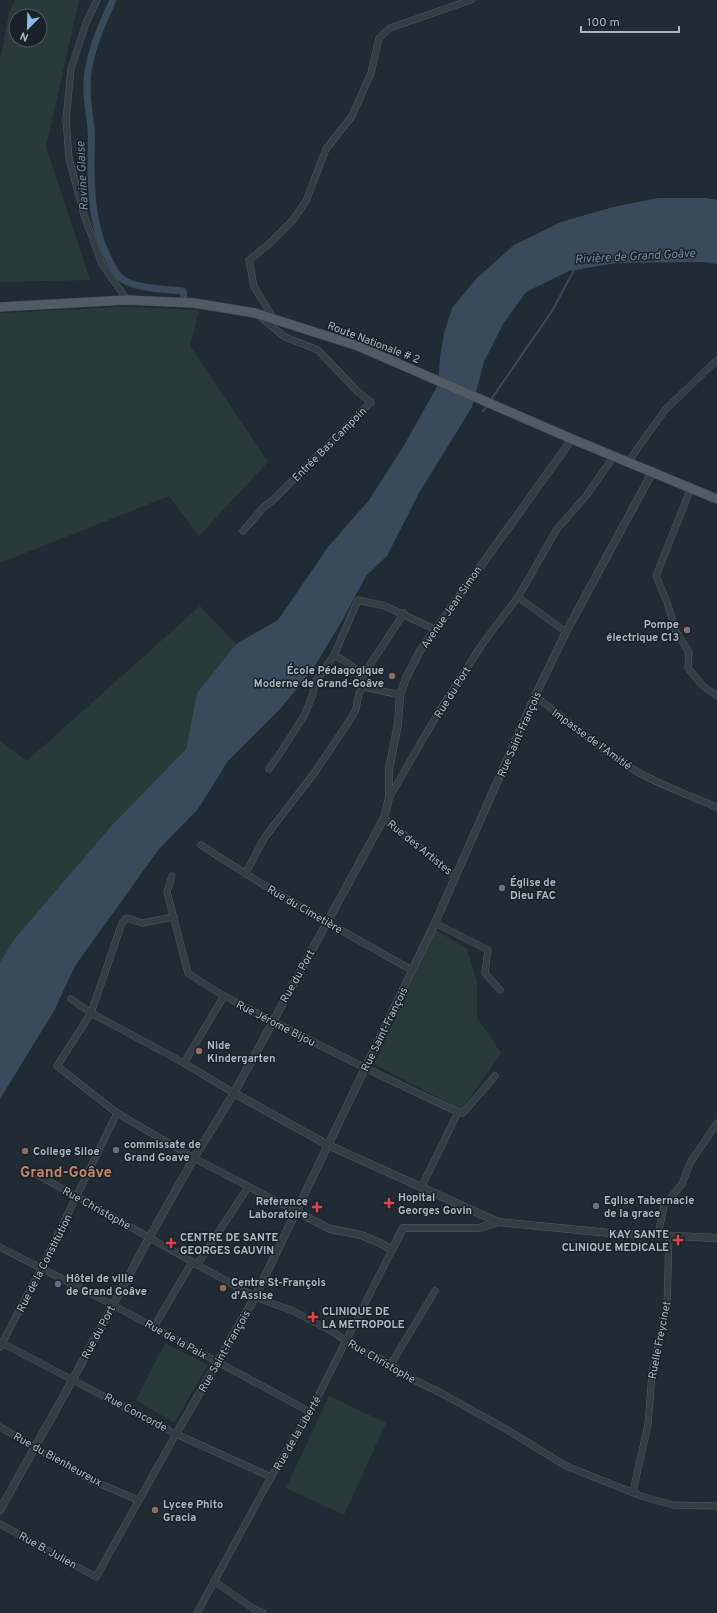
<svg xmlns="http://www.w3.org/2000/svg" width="717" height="1613" viewBox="0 0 717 1613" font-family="Overpass,sans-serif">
	<rect width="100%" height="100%" fill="#212b33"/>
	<g fill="#293b39" fill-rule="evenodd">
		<path d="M 15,0 L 79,0 L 46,147 L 90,280 L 0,282 L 0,60 L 9,13 ZM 16,16 L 40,16 L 40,40 L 16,40 Z"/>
		<path d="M 122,307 L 199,310 L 190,346 L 268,462 L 199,536 L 169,496 L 0,563 L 0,313 Z"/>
		<path d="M 200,606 L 236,644 L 197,693 L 186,749 L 114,823 L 15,938 L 0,962 L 0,741 L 27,761 Z"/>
		<path d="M 436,930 L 467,949 L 477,982 L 477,1018 L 501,1053 L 461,1110 L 374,1064 Z"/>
		<path d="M 165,1343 L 208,1365 L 174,1423 L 136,1400 Z"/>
		<path d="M 329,1396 L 386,1423 L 344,1515 L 286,1488 Z"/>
	</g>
	<path fill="#384a5b" d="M 658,198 L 707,198 L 717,200 L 717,264 L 703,262 L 617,263 L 569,271 L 526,292 L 503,324 L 484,362 L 472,407 L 419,493 L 387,556 L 366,576 L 342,621 L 313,669 L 281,708 L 228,761 L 198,809 L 159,849 L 75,966 L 54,1011 L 0,1099 L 0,962 L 15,938 L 114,823 L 186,749 L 197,693 L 236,644 L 278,620 L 328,547 L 369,500 L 403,447 L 438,385 L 440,357 L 444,333 L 452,308 L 477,278 L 514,245 L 561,222 L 613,207 Z"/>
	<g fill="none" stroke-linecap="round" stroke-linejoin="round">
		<g stroke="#384a5b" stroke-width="2">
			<path d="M 490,401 L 552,311 L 574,270"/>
			<path d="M 483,411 L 487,406"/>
		</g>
		<path stroke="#384a5b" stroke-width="7" d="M 113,0 C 102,24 92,46 88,72 C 85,91 89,110 91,129 C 92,140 91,152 91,163 C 91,195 93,228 108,258 C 111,264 115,273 121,278 C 133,289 166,289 183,291 L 184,298"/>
		<g stroke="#525a62" stroke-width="7">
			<g id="minor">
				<path d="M 97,0 L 86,23 L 71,69 L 66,120 L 69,158 L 84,215 L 102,264 L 127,300"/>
				<path d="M 274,319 L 254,287 L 249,260 L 269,244 L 293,220 L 306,201 L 326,149 L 352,116 L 371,73 L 379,38 L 390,28 L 471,0"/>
				<path d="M 628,462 L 665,410 L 717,360"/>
				<path d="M 691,488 L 656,576 L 667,602 L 676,632 L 689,652 L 688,668 L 702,685 L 717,696"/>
				<path d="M 243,531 L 263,508 L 274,499 L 371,402 L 358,392 L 318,350 L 285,337 L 258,315"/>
				<path d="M 518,597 L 566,632"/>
				<path d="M 334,655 C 350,665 359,666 364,687 L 400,695"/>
				<path d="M 362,677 L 404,613"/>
				<path d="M 535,696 C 567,720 597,747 631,768 C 657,784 688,795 717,807"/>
				<path d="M 269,769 L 281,752 L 305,714 L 313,694 L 314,684 L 334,655 L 358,600 L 385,606 L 434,629"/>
				<path d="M 389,798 L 438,713 L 483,643 L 518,597 L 557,529 L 586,496 L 614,456"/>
				<path d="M 384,818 L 456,877"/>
				<path d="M 201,845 C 269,890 340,930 412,970"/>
				<path d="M 245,874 L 265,837 L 315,772 L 350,720 L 356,709 L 359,693 L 364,687"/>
				<path d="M 172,876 L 167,892 L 188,973 C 221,996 258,1014 294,1032 C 348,1060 402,1086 458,1112"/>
				<path d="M 174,917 L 142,923 L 127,918 L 122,923 L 91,1013 L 57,1066 L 117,1113 L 194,1158 L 297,1212"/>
				<path d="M 435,923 L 488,950 L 485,973 L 500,990"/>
				<path d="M 71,999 L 91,1013 L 184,1063 L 234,1093"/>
				<path d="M 184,1063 L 224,996"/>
				<path d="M 36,1174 L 255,1297 L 293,1311 L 333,1332 L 358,1349 L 391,1364 L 399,1372 L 410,1378 L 441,1393 L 504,1428 L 566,1466 L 644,1497 L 673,1505 L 717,1506"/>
				<path d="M 421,1188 L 458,1112 L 463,1113 L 495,1076"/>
				<path d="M 658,1235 L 664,1206 L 682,1184 L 690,1163 L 717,1123"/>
				<path d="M 0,1247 L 113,1305 L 310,1412"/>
				<path d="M 197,1265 L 248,1187"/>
				<path d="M 154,1327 L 192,1262"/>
				<path d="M 2,1343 L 176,1434 L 271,1477"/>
				<path d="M 0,1347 L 42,1267 L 117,1113"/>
				<path d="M 391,1364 L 435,1291"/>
				<path d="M 0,1427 L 91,1480 L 138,1500"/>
				<path d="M 633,1491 L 648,1425 L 652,1373 L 667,1307 L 669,1236"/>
				<path d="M 0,1524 L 96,1577 L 176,1434"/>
				<path d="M 214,1581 L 254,1609 L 263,1613"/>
				<path d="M 197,1613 L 271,1477 L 310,1412 L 392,1250"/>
			</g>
		</g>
		<g stroke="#525a62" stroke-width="8">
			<g id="tertiary">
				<path d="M 234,1093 L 328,1145 L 498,1222 L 610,1233 L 717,1238"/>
				<path d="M 297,1212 L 330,1229 L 361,1235 L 380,1243 L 392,1250 L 403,1228 L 479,1228 L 498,1222"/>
				<path d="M 176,1434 L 255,1297 L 435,923 L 535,696 L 566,632 L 653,471"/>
				<path d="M 0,1510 L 73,1379 L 149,1238 L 194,1158 L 234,1093 L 384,818 L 389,798 L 389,769 L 398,724 L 400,695 L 406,678 L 420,651 L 572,439"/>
			</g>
		</g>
		<g stroke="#3e454d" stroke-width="10">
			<path id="primary" d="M 0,307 L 127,300 L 194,303 L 255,313 L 358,346 L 572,439 L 717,499"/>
		</g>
		<use href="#minor" stroke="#343c44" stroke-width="6"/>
		<use href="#tertiary" stroke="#343c44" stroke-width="7"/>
		<use href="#primary" stroke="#525b64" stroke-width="9"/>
	</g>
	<g fill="#8d6e63" stroke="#1a2128" stroke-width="1.5">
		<circle cx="687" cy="630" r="4"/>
		<circle cx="392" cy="676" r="4"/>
		<circle cx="199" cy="1051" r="4"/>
		<circle cx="25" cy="1151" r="4"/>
		<circle cx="223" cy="1288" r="4"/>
		<circle cx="155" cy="1510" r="4"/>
	</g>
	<g fill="#6b7280" stroke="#1a2128" stroke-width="1.5">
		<circle cx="502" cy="888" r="4"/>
		<circle cx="596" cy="1206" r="4"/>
	</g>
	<g fill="#5c6f8a" stroke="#1a2128" stroke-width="1.5">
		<circle cx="116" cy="1150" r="4"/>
		<circle cx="58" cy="1284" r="4"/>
	</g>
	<g fill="#e0444e" stroke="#1a2128" stroke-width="1.5">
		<path d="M387 1197h4v4h4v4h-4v4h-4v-4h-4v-4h4z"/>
		<path d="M315 1201h4v4h4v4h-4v4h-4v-4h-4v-4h4z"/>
		<path d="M676 1234h4v4h4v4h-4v4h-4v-4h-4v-4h4z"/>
		<path d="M169 1237h4v4h4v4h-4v4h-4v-4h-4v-4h4z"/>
		<path d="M311 1311h4v4h4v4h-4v4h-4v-4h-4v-4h4z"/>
	</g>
	<g text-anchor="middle" stroke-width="3" stroke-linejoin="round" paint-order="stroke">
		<g font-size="11" fill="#aeb7c1" stroke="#1a2128">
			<text transform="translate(374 342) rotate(21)" y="4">Route Nationale # 2</text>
			<text transform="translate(329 444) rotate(-45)" y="4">Entrée Bas Campoin</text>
			<text transform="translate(451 607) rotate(-55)" y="4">Avenue Jean Simon</text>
			<text transform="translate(452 692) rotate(-58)" y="4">Rue du Port</text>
			<text transform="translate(519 734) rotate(-66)" y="4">Rue Saint-François</text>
			<text transform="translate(592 739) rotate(36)" y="4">Impasse de l'Amitié</text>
			<text transform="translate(420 847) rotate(39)" y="4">Rue des Artistes</text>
			<text transform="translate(305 909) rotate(30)" y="4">Rue du Cimetière</text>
			<text transform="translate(297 976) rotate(-61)" y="4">Rue du Port</text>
			<text transform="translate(276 1023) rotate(27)" y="4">Rue Jérome Bijou</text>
			<text transform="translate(384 1029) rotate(-64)" y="4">Rue Saint-François</text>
			<text transform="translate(97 1208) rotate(29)" y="4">Rue Christophe</text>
			<text transform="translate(44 1263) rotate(-63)" y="4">Rue de la Constitution</text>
			<text transform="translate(98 1332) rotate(-62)" y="4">Rue du Port</text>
			<text transform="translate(176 1339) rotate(29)" y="4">Rue de la Paix</text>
			<text transform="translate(659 1340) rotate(-79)" y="4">Ruelle Freycinet</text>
			<text transform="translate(224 1351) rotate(-60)" y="4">Rue Saint-François</text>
			<text transform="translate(382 1361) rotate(30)" y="4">Rue Christophe</text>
			<text transform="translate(136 1412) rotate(28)" y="4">Rue Concorde</text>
			<text transform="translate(297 1433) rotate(-60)" y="4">Rue de la Liberté</text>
			<text transform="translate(58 1459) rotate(29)" y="4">Rue du Bienheureux</text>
			<text transform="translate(48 1550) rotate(29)" y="4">Rue B. Julien</text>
		</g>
		<g font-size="11" font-weight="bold" fill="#aeb7c1" stroke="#1a2128" text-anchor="start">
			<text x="679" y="628" text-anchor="end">Pompe<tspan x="679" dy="13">électrique C13</tspan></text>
			<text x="384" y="674" text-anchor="end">École Pédagogique<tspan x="384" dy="13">Moderne de Grand-Goâve</tspan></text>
			<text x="510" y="886">Église de<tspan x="510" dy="13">Dieu FAC</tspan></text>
			<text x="207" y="1049">Nide<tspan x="207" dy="13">Kindergarten</tspan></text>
			<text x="124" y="1148">commissate de<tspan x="124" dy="13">Grand Goave</tspan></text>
			<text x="33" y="1155">College Siloe</text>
			<text x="398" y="1201">Hopital<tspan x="398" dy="13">Georges Govin</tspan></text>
			<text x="604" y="1204">Eglise Tabernacle<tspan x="604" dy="13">de la grace</tspan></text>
			<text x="308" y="1205" text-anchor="end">Reference<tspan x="308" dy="13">Laboratoire</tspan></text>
			<text x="669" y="1238" text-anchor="end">KAY SANTE<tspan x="669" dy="13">CLINIQUE MEDICALE</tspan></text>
			<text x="180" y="1241">CENTRE DE SANTE<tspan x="180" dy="13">GEORGES GAUVIN</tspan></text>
			<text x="66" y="1282">Hôtel de ville<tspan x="66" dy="13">de Grand Goâve</tspan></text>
			<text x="231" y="1286">Centre St-François<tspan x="231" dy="13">d'Assise</tspan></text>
			<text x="322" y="1315">CLINIQUE DE<tspan x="322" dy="13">LA METROPOLE</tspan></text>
			<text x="163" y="1508">Lycee Phito<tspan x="163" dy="13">Gracia</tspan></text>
		</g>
		<g font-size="12" font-style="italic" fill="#728ba1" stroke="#1a2128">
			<text transform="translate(82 176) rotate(-93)" y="4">Ravine Glaise</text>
			<text transform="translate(635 256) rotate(-3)" y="4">Rivière de Grand Goâve</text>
		</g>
		<g font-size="15" font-weight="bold" fill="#c58565" stroke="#1a2128">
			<text x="66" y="1177">Grand-Goâve</text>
		</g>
	</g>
	<g transform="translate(28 28) rotate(203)"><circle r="19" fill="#1a2128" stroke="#555d65"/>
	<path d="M0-3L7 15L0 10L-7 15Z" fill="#8ab9ea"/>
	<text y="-6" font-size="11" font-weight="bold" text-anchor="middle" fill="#aeb7c1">N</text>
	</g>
	<path d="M581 26v6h98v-6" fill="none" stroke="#aeb7c1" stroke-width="2"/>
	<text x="587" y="26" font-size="12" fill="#aeb7c1" stroke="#1a2128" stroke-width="3" paint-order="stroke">100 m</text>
</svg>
